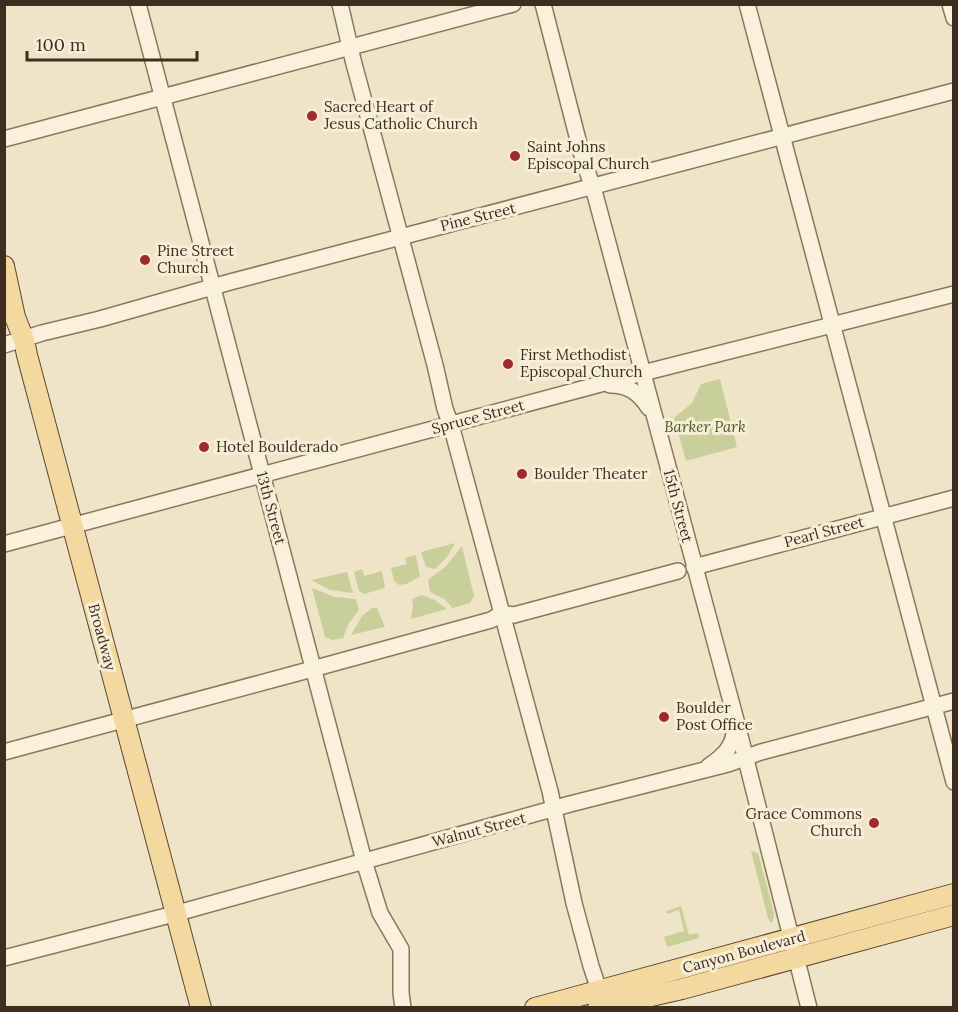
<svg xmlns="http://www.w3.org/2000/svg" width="958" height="1012" viewBox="0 0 958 1012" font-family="Lora,serif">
	<rect width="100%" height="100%" fill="#f0e4c8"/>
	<g fill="#c9cf9b">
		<path d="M 720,379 L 737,447 L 686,461 L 674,418 L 692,403 L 701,384 Z"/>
		<path d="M 455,543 L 447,557 L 435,569 L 426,567 L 421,552 Z"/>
		<path d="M 462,546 L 474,596 L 470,603 L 453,608 L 444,599 L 430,592 L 428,580 L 446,566 Z"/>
		<path d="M 416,555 L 420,577 L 406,584 L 399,585 L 394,581 L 391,568 L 407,564 L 405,558 Z"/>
		<path d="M 362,569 L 364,576 L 382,571 L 385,588 L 364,594 L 359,591 L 354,572 Z"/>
		<path d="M 347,572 L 353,593 L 330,590 L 311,580 Z"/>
		<path d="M 312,588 L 335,597 L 356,599 L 359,610 L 349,623 L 343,638 L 332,640 L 325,637 Z"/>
		<path d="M 422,595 L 435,600 L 447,609 L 411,619 L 413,606 L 412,599 Z"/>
		<path d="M 372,608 L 377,608 L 385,627 L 351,635 L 362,616 Z"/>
		<path d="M 751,851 L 758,853 L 774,913 L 773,922 L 770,922 L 768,918 Z"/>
		<path d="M 681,906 L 689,935 L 698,933 L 699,938 L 667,947 L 664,937 L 684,931 L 679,910 L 667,914 L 666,911 Z"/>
	</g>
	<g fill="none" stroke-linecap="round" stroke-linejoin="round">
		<g stroke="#8d765c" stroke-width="18">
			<g id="minor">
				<path d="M 138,4 L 364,861 L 380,913 L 401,949 L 401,993 L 403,1008"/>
				<path d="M 340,4 L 353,60 L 435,365 L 445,409 L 451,425 L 550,791 L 574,903 L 591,966 L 602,999"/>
				<path d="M 543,4 L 584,163 L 593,187 L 736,720 L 809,1008"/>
				<path d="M 747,4 L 954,782"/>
				<path d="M 950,4 L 954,18"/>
				<path d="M 4,139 L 513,4"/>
				<path d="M 4,345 L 42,333 L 100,319 L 230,282 L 954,91"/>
				<path d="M 610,385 C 629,385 639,393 649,408"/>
				<path d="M 4,544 L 623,378 L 954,294"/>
				<path d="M 694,567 L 954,498"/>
				<path d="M 506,614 L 514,615 L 678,571"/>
				<path d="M 316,668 L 491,620 L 496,617"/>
				<path d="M 4,752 L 305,671"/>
				<path d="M 709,766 C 725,755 734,746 735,726"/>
				<path d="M 4,958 L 174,914 L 570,804 L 728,764 L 761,752 L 954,701"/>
			</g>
		</g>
		<g stroke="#5b4430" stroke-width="22">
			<g id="major">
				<path d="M 4,266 L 15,317 L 24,340 L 27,355 L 201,1008"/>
				<path d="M 535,1008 L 954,894"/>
				<path d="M 598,1008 L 682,989 L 954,915"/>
			</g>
		</g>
		<use href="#minor" stroke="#faf1dc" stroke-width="15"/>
		<use href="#major" stroke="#f3d9a0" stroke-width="20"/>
	</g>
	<g fill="#9e2a2b" stroke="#f7eed8" stroke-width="2">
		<circle cx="312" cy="116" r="6"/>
		<circle cx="515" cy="156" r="6"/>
		<circle cx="145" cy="260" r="6"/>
		<circle cx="508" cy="364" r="6"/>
		<circle cx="204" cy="447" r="6"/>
		<circle cx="522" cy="474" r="6"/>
		<circle cx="664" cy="717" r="6"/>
		<circle cx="874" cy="823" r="6"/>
	</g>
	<g text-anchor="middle" stroke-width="6" stroke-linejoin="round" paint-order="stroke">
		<g font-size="15" fill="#3d2e20" stroke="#f7eed8" text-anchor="start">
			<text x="324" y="112">Sacred Heart of<tspan x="324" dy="17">Jesus Catholic Church</tspan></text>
			<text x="527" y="152">Saint Johns<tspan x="527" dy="17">Episcopal Church</tspan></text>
			<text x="157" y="256">Pine Street<tspan x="157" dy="17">Church</tspan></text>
			<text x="520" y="360">First Methodist<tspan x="520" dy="17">Episcopal Church</tspan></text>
			<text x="216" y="452">Hotel Boulderado</text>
			<text x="534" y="479">Boulder Theater</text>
			<text x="676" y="713">Boulder<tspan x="676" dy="17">Post Office</tspan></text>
			<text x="862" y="819" text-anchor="end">Grace Commons<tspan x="862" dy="17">Church</tspan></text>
		</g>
		<g font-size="15" fill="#3d2e20" stroke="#f7eed8">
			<text transform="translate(478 217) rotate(-14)" y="5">Pine Street</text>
			<text transform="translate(478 417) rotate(-15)" y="5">Spruce Street</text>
			<text transform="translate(678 506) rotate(75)" y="5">15th Street</text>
			<text transform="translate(271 508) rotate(75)" y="5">13th Street</text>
			<text transform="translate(824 532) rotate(-15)" y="5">Pearl Street</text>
			<text transform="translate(102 637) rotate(75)" y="5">Broadway</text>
			<text transform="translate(479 830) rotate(-15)" y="5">Walnut Street</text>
			<text transform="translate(744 952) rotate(-15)" y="5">Canyon Boulevard</text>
		</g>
		<g font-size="15" font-style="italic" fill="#4d5a26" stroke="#f7eed8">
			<text x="705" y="432">Barker Park</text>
		</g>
	</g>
	<rect width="958" height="1012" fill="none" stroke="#3d2e20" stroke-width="12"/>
	<path d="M27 51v9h170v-9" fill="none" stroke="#3d2e20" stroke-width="3"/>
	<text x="36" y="51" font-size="18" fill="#3d2e20" stroke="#f7eed8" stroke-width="4.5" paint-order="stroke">100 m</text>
</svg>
